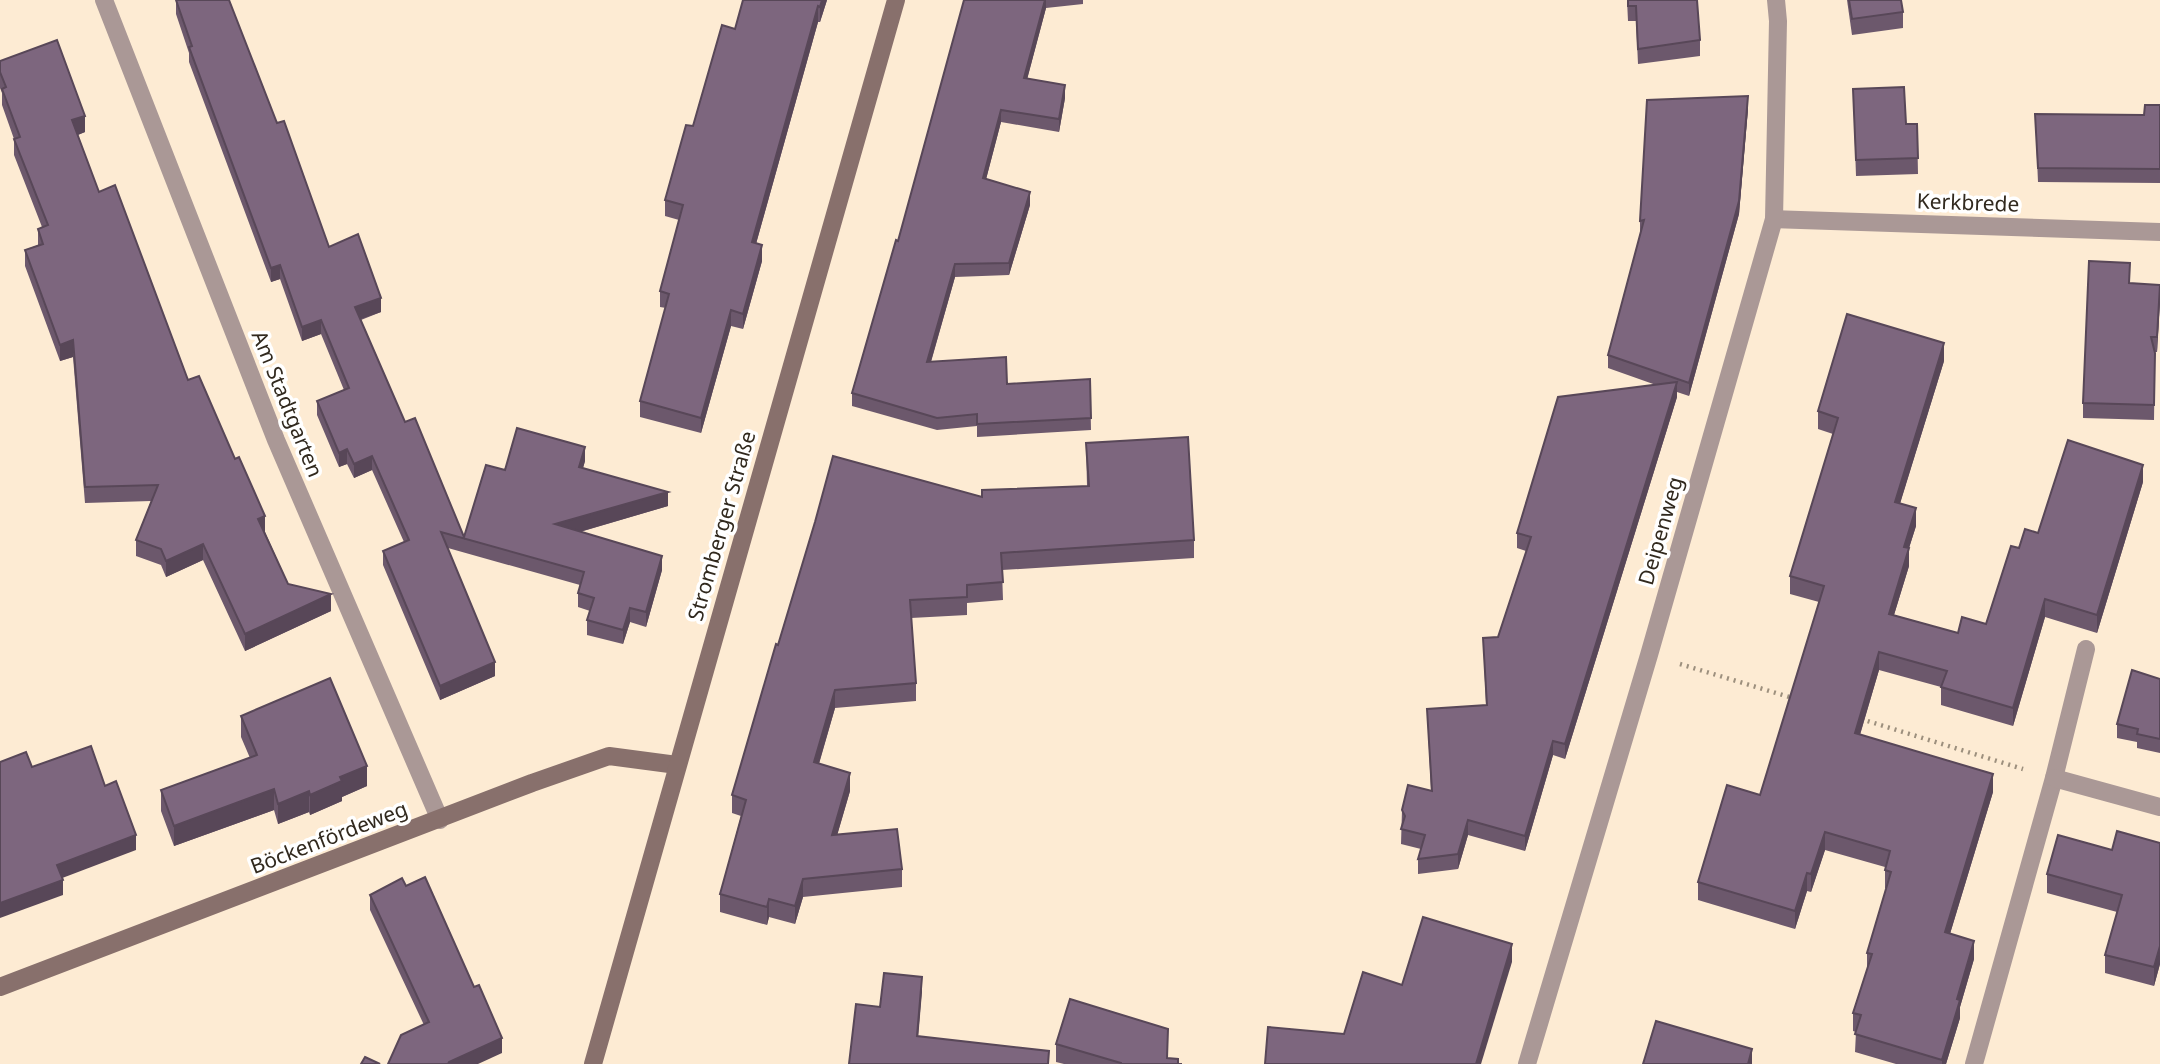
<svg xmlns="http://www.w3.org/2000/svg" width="2160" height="1064" viewBox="0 0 2160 1064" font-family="'Noto Sans',sans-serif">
	<rect width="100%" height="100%" fill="#fdebd3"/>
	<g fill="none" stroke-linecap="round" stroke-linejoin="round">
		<g stroke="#9c8f7d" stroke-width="4.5" stroke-dasharray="2 5" stroke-linecap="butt">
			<path d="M 1680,664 L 1796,699"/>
			<path d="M 1861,719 L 2023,769"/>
		</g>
		<path stroke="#aa9896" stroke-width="18" d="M 1974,1064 L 2054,778 L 2086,649"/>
		<g stroke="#aa9896" stroke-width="18">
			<path d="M 104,0 L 276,440 L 440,820"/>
			<path d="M 1774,219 L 2160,232"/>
			<path d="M 2054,778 L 2160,807"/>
			<path d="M 1527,1064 L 1649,655 L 1774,219 L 1778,21 L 1776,0"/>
		</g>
		<g stroke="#88706c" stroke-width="18">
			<path d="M 0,987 L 532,783 L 609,756 L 677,765"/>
			<path d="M 593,1064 L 896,0"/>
		</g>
	</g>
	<g fill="#6c586c">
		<path d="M 176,0 L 277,123 L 329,247 L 381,312 L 361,320 L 405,422 L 464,537 L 505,470 L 585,461 L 583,468 L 668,506 L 580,532 L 662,570 L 646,627 L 630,622 L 623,644 L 587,635 L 587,620 L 590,611 L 578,607 L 578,593 L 580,585 L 448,548 L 495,676 L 440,700 L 383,565 L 383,551 L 404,542 L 372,470 L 354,478 L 347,464 L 339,467 L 317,415 L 317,401 L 344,390 L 321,334 L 302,341 L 280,279 L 271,282 L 189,62 L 189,53 L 176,14 Z"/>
		<path d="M 827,0 L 820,22 L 818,22 L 756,244 L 762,261 L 743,329 L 731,326 L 701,433 L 640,417 L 640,401 L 666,308 L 660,307 L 660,291 L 679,220 L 665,216 L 665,200 L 693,126 L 735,29 Z"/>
		<path d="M 964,0 L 1083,0 L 1083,4 L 1046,8 L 1027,79 L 1065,98 L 1059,132 L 1001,122 L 986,179 L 1030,205 L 1009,275 L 955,277 L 931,362 L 1007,384 L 1090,379 L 1091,430 L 977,437 L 977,426 L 937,430 L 852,406 L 852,393 L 898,241 Z"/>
		<path d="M 1627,0 L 1697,0 L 1700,40 L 1700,56 L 1638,64 L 1636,21 L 1628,21 Z"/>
		<path d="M 1847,0 L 1901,0 L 1903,12 L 1903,28 L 1852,35 Z"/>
		<path d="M 0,61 L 85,132 L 78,135 L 99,192 L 188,380 L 265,532 L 288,584 L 331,611 L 245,651 L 203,560 L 166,577 L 161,565 L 136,556 L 136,540 L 151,501 L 85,503 L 73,357 L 60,361 L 25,266 L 25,250 L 38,245 L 38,229 L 42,227 L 14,155 L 14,139 L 2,105 L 2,93 L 0,88 Z"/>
		<path d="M 1853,89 L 1906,124 L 1917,124 L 1918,174 L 1856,176 Z"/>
		<path d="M 2160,105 L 2160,183 L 2038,182 L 2035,114 L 2144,115 Z"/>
		<path d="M 1748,109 L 1739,214 L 1689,396 L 1677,392 L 1677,397 L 1565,759 L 1553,755 L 1525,851 L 1468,835 L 1458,869 L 1418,874 L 1418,859 L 1421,849 L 1401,844 L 1402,810 L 1431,791 L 1427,709 L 1486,705 L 1483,638 L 1498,637 L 1526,551 L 1517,548 L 1517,533 L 1656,385 L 1608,368 L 1608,355 L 1640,234 L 1640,221 Z"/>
		<path d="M 2130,283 L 2160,299 L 2157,352 L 2155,352 L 2154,420 L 2083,418 L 2083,403 Z"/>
		<path d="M 1944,361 L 1900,503 L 1916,526 L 1909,548 L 1909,566 L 1894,615 L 1958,633 L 1986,624 L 2019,548 L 2038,533 L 2143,482 L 2097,633 L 2045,617 L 2013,726 L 1941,705 L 1941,687 L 1879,670 L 1860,735 L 1993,792 L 1950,934 L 1974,959 L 1960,1007 L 1960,1018 L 1946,1064 L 1896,1064 L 1855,1052 L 1856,1032 L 1853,1031 L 1853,1013 L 1867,969 L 1867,953 L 1886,888 L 1885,888 L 1885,867 L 1825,850 L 1811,892 L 1807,891 L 1795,929 L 1698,900 L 1698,882 L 1760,795 L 1819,602 L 1790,594 L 1790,576 L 1833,434 L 1818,429 L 1818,411 Z"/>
		<path d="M 1086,443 L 1194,540 L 1194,558 L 1002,570 L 1003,600 L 967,603 L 967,615 L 911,618 L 916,683 L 916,701 L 835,708 L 819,764 L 850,791 L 837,835 L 902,869 L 902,887 L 803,897 L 795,924 L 769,917 L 767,925 L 720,912 L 720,894 L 741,816 L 732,813 L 732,795 L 778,645 L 982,497 L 1087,486 Z"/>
		<path d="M 2160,679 L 2160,753 L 2137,748 L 2137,742 L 2117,738 L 2117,724 Z"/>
		<path d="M 241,716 L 367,786 L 342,797 L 342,801 L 310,815 L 309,812 L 278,824 L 274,810 L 174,846 L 161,811 L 161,790 L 250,758 L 241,737 Z"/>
		<path d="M 2160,843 L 2160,964 L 2154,986 L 2105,973 L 2105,955 L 2117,912 L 2047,893 L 2047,874 L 2112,850 Z"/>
		<path d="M 406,886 L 502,1053 L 424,1025 L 370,910 L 370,895 Z"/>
		<path d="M 1056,1044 L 1168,1058 L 1178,1064 L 1182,1064 L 1064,1064 L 1056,1062 Z"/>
	</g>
	<g fill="#584758">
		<path d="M 822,0 L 827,0 L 820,22 L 820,7 Z"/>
		<path d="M 1045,0 L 1046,0 L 1046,8 L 1024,91 L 1024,78 Z"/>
		<path d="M 818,6 L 818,22 L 752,258 L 752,242 Z"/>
		<path d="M 1065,85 L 1065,98 L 1059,132 L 1059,119 Z"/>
		<path d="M 1748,96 L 1748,109 L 1739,214 L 1689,396 L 1689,383 Z"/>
		<path d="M 1001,110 L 1001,122 L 983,191 L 983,178 Z"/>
		<path d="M 85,116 L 85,132 L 72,137 L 72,120 Z"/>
		<path d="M 1030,192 L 1030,205 L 1009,275 L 1009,263 Z"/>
		<path d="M 762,245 L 762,261 L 743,329 L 743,314 Z"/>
		<path d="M 955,264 L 955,277 L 927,375 L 927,362 Z"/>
		<path d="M 280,265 L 280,279 L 271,282 L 271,268 Z"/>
		<path d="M 2160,285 L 2160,299 L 2157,352 L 2157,337 Z"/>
		<path d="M 381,298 L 381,312 L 355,321 L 355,307 Z"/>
		<path d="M 731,310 L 731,326 L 701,433 L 701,418 Z"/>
		<path d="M 321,320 L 321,334 L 302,341 L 302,327 Z"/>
		<path d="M 73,340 L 73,357 L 60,361 L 60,345 Z"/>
		<path d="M 1944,343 L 1944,361 L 1895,520 L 1895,502 Z"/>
		<path d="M 1677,382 L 1677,397 L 1565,759 L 1565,744 Z"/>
		<path d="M 585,447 L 585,461 L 579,481 L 579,467 Z"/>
		<path d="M 347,449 L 347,464 L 339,467 L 339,453 Z"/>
		<path d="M 372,456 L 372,470 L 354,478 L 354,464 Z"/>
		<path d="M 2143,465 L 2143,482 L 2097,633 L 2097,615 Z"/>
		<path d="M 668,492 L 668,506 L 555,539 L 555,524 Z"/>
		<path d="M 1916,508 L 1916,526 L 1909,548 L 1909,566 L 1889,631 L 1889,614 L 1904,547 Z"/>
		<path d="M 265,516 L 265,532 L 258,535 L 258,519 Z"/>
		<path d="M 203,544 L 203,560 L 166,577 L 166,561 Z"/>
		<path d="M 662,556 L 662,570 L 646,627 L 646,612 Z"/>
		<path d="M 331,594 L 331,611 L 245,651 L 245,634 Z"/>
		<path d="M 2045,599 L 2045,617 L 2013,726 L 2013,708 Z"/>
		<path d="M 630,608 L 630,622 L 623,644 L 623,630 Z"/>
		<path d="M 1879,652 L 1879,670 L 1855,751 L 1855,733 Z"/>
		<path d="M 495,662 L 495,676 L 440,700 L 440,686 Z"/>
		<path d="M 835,690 L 835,708 L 814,780 L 814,762 Z"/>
		<path d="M 1553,741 L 1553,755 L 1525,851 L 1525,836 Z"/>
		<path d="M 367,766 L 367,786 L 342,797 L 342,801 L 310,815 L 310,795 L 340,777 Z"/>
		<path d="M 850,773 L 850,791 L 832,853 L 832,835 Z"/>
		<path d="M 1993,774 L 1993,792 L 1945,950 L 1945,932 Z"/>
		<path d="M 274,789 L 274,810 L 174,846 L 174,826 Z"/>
		<path d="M 309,791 L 309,812 L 278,824 L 278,804 Z"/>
		<path d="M 1468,820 L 1468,835 L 1458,869 L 1458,854 Z"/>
		<path d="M 1825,832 L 1825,850 L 1811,892 L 1811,874 Z"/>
		<path d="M 136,835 L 136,850 L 57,880 L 57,865 Z"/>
		<path d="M 1807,873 L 1807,891 L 1795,929 L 1795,911 Z"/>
		<path d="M 803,879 L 803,897 L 795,924 L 795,906 Z"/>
		<path d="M 63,880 L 63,895 L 0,918 L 0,903 Z"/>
		<path d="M 769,899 L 769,917 L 767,925 L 767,907 Z"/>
		<path d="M 1974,941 L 1974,959 L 1960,1007 L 1960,1018 L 1946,1064 L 1942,1064 L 1942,1060 L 1957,999 Z"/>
		<path d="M 1512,944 L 1512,962 L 1481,1064 L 1476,1064 Z"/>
		<path d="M 2160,946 L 2160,964 L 2154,986 L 2154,967 Z"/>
		<path d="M 922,977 L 922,992 L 917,1051 L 917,1036 Z"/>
		<path d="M 502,1038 L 502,1053 L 478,1064 L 448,1064 L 449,1062 Z"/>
		<path d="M 1752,1049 L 1752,1064 L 1748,1064 Z"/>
	</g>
	<g fill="#7d667e" stroke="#584758" stroke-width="2">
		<path d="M 176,0 L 229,0 L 277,123 L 284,121 L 329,247 L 358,234 L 381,298 L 355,307 L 405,422 L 415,418 L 464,537 L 486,465 L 505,470 L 517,428 L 585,447 L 579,467 L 668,492 L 555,524 L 662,556 L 646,612 L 630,608 L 623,630 L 587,620 L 594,598 L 578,593 L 584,572 L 441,532 L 495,662 L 440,686 L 383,551 L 409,540 L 372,456 L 354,464 L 347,449 L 339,453 L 317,401 L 349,388 L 321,320 L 302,327 L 280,265 L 271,268 L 189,47 L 192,46 Z"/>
		<path d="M 743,0 L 822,0 L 820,7 L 818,6 L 752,242 L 762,245 L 743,314 L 731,310 L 701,418 L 640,401 L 669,294 L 660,291 L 683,205 L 665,200 L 686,125 L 693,126 L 722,25 L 735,29 Z"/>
		<path d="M 964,0 L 1045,0 L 1024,78 L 1065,85 L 1059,119 L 1001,110 L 983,178 L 1030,192 L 1009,263 L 955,264 L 927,362 L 1006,357 L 1007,384 L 1090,379 L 1091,418 L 977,424 L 977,414 L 937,418 L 852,393 L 896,240 L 898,241 Z"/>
		<path d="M 1628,0 L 1697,0 L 1700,40 L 1638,49 L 1636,6 L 1628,6 Z"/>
		<path d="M 1849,0 L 1901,0 L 1903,12 L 1852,19 Z"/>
		<path d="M 57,40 L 85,116 L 72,120 L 99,192 L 115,185 L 188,380 L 199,376 L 235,459 L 239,457 L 265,516 L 258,519 L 288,584 L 331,594 L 245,634 L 203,544 L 166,561 L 161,549 L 136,540 L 158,485 L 85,487 L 73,340 L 60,345 L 25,250 L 43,244 L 38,229 L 48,225 L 14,139 L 20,137 L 2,89 L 6,87 L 0,72 L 0,61 Z"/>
		<path d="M 1904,87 L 1906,124 L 1917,124 L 1918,158 L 1856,160 L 1853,89 Z"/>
		<path d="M 1748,96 L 1739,201 L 1689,383 L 1608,355 L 1644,220 L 1640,221 L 1647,100 Z"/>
		<path d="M 2145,105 L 2160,105 L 2160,169 L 2038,168 L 2035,114 L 2144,115 Z"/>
		<path d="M 2089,261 L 2130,263 L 2129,283 L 2160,285 L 2157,337 L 2151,337 L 2155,353 L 2154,405 L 2083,403 Z"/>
		<path d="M 1847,314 L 1944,343 L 1895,502 L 1916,508 L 1904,547 L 1909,548 L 1889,614 L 1958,633 L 1962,617 L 1986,624 L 2011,546 L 2019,548 L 2025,529 L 2038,533 L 2068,440 L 2143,465 L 2097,615 L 2045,599 L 2013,708 L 1941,687 L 1947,671 L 1879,652 L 1855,733 L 1993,774 L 1945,932 L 1974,941 L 1957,999 L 1960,1000 L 1942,1060 L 1855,1034 L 1861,1015 L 1853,1013 L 1872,954 L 1867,953 L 1891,872 L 1885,870 L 1890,851 L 1825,832 L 1811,874 L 1807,873 L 1795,911 L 1698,882 L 1727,785 L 1760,795 L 1824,586 L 1790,576 L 1838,418 L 1818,411 Z"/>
		<path d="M 1677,382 L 1565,744 L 1553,741 L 1525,836 L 1468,820 L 1458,854 L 1418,859 L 1425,835 L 1401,829 L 1405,816 L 1402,810 L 1408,785 L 1432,791 L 1427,709 L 1487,705 L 1483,638 L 1498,637 L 1531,537 L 1517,533 L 1558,397 Z"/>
		<path d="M 1188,437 L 1194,540 L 1001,553 L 1003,582 L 967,585 L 967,597 L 910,600 L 916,683 L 835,690 L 814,762 L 850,773 L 832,835 L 897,829 L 902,869 L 803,879 L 795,906 L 769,899 L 767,907 L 720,894 L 746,800 L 732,795 L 776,644 L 778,645 L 815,522 L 833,456 L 982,497 L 982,490 L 1089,486 L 1086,443 Z"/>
		<path d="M 2132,670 L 2160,679 L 2160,739 L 2137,734 L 2138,729 L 2117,724 Z"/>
		<path d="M 330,678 L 367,766 L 340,777 L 342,781 L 310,795 L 309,791 L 278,804 L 274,789 L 174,826 L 161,790 L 257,755 L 241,716 Z"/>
		<path d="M 91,746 L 105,786 L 116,781 L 136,835 L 57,865 L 63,880 L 0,903 L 0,762 L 26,752 L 32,767 Z"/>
		<path d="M 2117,831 L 2160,843 L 2160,946 L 2154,967 L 2105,955 L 2122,895 L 2047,874 L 2058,835 L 2112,850 Z"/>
		<path d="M 425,877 L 474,987 L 479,985 L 502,1038 L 449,1062 L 448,1064 L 388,1064 L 401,1035 L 429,1022 L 370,895 L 402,878 L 406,886 Z"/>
		<path d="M 1423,917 L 1512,944 L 1476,1064 L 1265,1064 L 1268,1027 L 1344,1034 L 1363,972 L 1402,985 Z"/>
		<path d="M 884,973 L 922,977 L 917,1036 L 1049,1051 L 1048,1064 L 849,1064 L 856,1004 L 880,1007 Z"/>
		<path d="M 1070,999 L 1168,1029 L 1167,1058 L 1178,1059 L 1178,1064 L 1182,1064 L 1121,1064 L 1121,1063 L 1056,1044 Z"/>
		<path d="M 1656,1021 L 1752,1049 L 1748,1064 L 1643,1064 Z"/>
		<path d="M 365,1057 L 380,1064 L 361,1064 Z"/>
	</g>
	<g text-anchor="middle" stroke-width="7" stroke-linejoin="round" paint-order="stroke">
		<g font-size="21" fill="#31291e" stroke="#fff">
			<text transform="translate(1968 203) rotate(2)" y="7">Kerkbrede</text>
			<text transform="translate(287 404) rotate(68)" y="7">Am Stadtgarten</text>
			<text transform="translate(722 526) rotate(-74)" y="7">Stromberger Straße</text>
			<text transform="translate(1661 531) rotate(-74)" y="7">Deipenweg</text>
			<text transform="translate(329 838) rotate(-21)" y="7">Böckenfördeweg</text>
		</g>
	</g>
</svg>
